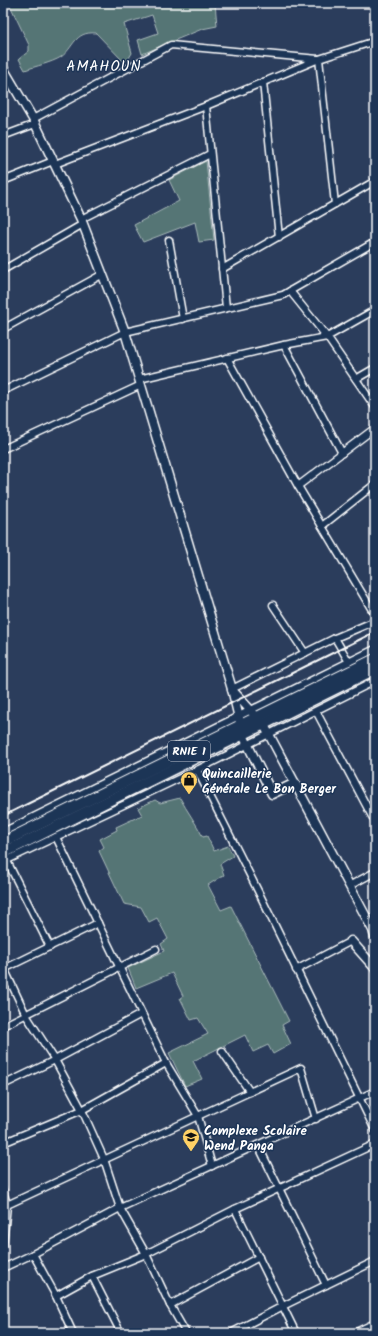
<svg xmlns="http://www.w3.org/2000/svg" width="378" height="1336" viewBox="0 0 378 1336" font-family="Kalam,sans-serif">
	<rect width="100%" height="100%" fill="#2b3d5c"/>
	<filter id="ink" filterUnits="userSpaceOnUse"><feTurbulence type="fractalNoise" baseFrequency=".025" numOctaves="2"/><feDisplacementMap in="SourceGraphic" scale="8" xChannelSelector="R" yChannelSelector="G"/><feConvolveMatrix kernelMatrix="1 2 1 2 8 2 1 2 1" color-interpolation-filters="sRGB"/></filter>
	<g filter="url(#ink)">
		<g fill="#547574" stroke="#aababa">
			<path d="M 9,3 L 215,3 L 217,26 L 202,29 L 142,54 L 138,40 L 158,33 L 152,15 L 124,24 L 132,53 L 129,58 L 124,62 L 96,33 C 74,31 74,48 61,57 C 51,63 36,66 25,70 L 19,59 L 29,51 L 29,45 Z"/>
			<path d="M 206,161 L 214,240 L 199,242 L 195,222 L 143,242 L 134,225 L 179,201 L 169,180 Z"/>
			<path d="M 180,798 C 187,811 196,823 203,837 L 207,836 L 214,851 L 228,846 L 233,856 L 220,864 L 224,875 L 208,885 L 221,910 L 231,906 L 289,1021 L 282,1025 L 291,1044 L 273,1054 L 268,1045 L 253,1052 L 245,1035 L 193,1061 L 202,1079 L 185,1086 L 169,1053 L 208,1034 L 198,1018 L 191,1020 L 180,998 L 183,996 L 172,973 L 136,988 L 128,968 L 164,951 L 161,944 L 168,939 L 157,918 L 149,922 L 141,907 L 124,904 L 99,851 L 104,847 L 100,839 L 117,830 L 116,827 L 142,815 L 138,808 L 155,800 L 160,803 Z"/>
		</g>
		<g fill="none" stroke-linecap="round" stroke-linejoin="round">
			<g stroke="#fff" stroke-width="9">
				<g id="minor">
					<path d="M 319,59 L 335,204"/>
					<path d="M 263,82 L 279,237"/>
					<path d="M 206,106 L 226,308"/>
					<path d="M 33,119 L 171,45 L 318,59"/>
					<path d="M 3,136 L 35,124"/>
					<path d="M 55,164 L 206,106 L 319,59 L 375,41"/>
					<path d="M 3,181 L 53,161"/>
					<path d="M 81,219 L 210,154"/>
					<path d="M 169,240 L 183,319"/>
					<path d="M 222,269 L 375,181"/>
					<path d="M 3,270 L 83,224"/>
					<path d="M 290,291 L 327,337 L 375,407"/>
					<path d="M 3,329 L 103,274"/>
					<path d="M 284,345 L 342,453"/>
					<path d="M 227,358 L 298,486 L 375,615"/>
					<path d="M 139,379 L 284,345 L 327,337 L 375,310"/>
					<path d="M 356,379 L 375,368"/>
					<path d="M 3,391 L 125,332 L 283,295 L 375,242"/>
					<path d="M 3,449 L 141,385"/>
					<path d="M 298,486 L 375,428"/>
					<path d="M 322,526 L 375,484"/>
					<path d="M 273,605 L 305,653"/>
					<path d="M 335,638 L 349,662"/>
					<path d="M 371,683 L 375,691"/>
					<path d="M 232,689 L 335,638 L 375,621"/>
					<path d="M 316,711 L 375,822"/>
					<path d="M 197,770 L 260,895 L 375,1130"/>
					<path d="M 3,832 L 375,649"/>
					<path d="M 56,837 L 166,1063 L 198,1116 L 212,1166"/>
					<path d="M 7,861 L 50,947"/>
					<path d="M 3,862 L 197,770 L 375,681"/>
					<path d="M 349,886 L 375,872"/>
					<path d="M 3,966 L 26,1015 L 55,1060 L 82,1110 L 104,1159 L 120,1208 L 146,1254 L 170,1305 L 186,1333"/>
					<path d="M 4,969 L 98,923"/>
					<path d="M 296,970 L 351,941"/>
					<path d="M 3,1026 L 156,949"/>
					<path d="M 222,1051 L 250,1092"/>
					<path d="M 3,1085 L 55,1060 L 141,1014"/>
					<path d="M 3,1143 L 82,1110 L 166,1063"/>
					<path d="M 258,1145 L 326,1285"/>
					<path d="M 3,1190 L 7,1205 L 3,1245"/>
					<path d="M 7,1205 L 301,1068 L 316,1119"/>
					<path d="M 235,1209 L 296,1333"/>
					<path d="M 33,1254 L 56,1296 L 73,1333"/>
					<path d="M 3,1268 L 33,1254 L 120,1208 L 375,1091"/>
					<path d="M 92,1276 L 121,1333"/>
					<path d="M 56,1296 L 92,1276 L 146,1254 L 235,1209 L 375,1144"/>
					<path d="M 170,1305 L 259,1257"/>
					<path d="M 231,1333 L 283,1306 L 375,1261"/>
					<path d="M 354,1333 L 375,1323"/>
				</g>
			</g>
			<g stroke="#fff" stroke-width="11">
				<g id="tertiary">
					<path d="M 3,68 L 33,119 L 81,219 L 125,332 L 232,689 L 243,735 L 272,794 L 295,783"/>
					<path d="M 232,690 L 264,725 L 373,930 L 375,937"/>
					<path d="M 351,941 L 375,968"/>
				</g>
			</g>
			<g stroke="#fff" stroke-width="13">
				<g id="trunk">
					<path d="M 3,842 L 375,659"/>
					<path d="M 3,853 L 375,669"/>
				</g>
			</g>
			<use href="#minor" stroke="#1d3557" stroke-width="6"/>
			<use href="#tertiary" stroke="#1d3557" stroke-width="8"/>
			<use href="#trunk" stroke="#1d3557" stroke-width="10"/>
			<path stroke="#fff" stroke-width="2" d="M 3,816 L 375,632"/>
		</g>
	</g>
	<defs>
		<g id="shop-pin" transform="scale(0.9)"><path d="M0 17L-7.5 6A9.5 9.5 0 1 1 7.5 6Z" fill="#ffd166" stroke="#1d3557"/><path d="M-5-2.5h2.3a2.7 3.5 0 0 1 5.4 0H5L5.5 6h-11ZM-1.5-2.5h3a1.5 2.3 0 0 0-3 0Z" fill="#111"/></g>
		<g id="school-pin" transform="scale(0.9)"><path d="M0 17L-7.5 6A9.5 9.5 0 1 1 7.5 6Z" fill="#ffd166" stroke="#1d3557"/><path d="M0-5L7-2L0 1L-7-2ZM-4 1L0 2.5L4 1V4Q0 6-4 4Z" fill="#111"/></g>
	</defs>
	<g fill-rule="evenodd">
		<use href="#shop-pin" x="189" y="780"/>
		<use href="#school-pin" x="191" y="1137"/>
	</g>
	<g text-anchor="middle" stroke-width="3" stroke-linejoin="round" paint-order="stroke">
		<rect fill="#1d3557" stroke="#bbc2cd" stroke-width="1" x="168" y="741" width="42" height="20" rx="3"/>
		<g font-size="12" font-weight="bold" fill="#fff">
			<text x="189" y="755">RNIE 1</text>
		</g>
		<g font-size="13" font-weight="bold" fill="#fff" stroke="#1d3557" text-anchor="start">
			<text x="202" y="778">Quincaillerie<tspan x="202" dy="15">Générale Le Bon Berger</tspan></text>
			<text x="204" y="1135">Complexe Scolaire<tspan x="204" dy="15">Wend Panga</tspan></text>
		</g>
		<g font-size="15" letter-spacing="1" fill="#fff" stroke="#1d3557">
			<text x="104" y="71">AMAHOUN</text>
		</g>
	</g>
	<rect width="378" height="1336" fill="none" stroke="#1d3557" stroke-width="16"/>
	<rect x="8" y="8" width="362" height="1320" fill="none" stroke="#fff" stroke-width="1.5" filter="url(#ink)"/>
</svg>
